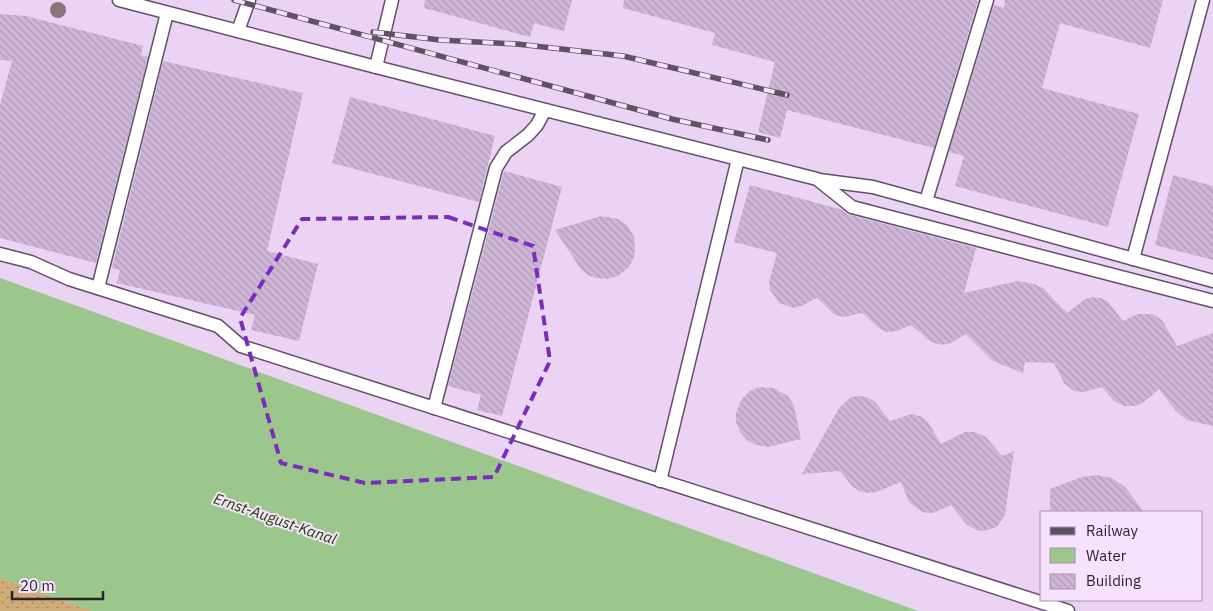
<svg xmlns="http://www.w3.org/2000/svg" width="1213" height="611" viewBox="0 0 1213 611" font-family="'IBM Plex Sans',sans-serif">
	<defs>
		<pattern id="grass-dots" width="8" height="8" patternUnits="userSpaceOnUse" patternTransform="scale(1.25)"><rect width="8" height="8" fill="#cfac78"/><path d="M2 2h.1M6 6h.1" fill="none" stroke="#a88c63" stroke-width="1.8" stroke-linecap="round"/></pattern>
		<pattern id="building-back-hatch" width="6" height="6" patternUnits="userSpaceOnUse" patternTransform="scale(1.25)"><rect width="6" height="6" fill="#cdb6d6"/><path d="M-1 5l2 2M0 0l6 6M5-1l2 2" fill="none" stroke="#b09cb8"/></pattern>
	</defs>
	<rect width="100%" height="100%" fill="#ebd3f4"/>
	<path fill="url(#grass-dots)" d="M 0,578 L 93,611 L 0,611 Z"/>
	<path fill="#9cc78c" d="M 0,278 L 918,611 L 93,611 L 0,578 Z"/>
	<g fill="url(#building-back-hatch)">
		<path d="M 425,0 L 572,0 L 564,31 L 534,23 L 530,37 L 424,8 Z"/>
		<path d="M 624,0 L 974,0 L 978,1 L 934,148 L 787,110 L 780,138 L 758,132 L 775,62 L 712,45 L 715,33 L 623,8 Z"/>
		<path d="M 1005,0 L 1163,0 L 1150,48 L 1060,23 L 1042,88 L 1139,114 L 1108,227 L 955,186 L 964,156 L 949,152 L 994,5 L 1015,11 L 1004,8 Z"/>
		<path d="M 0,14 L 26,16 L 143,46 L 141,55 L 148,57 L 96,263 L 0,238 L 0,105 L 12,61 L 0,60 Z"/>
		<path d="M 163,61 L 303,93 L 267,251 L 318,264 L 299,341 L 251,330 L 255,315 L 117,283 L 120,270 L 112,268 Z"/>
		<path d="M 350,97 L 495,136 L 479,202 L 332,163 Z"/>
		<path d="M 504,171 L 562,187 L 502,416 L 477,410 L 481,395 L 448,386 Z"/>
		<path d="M 1173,175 L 1213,186 L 1213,260 L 1155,245 Z"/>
		<path d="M 750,185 L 843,210 L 850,215 L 976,248 L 964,293 L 1018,281 L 1034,284 L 1043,288 L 1067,313 L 1085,299 L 1093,297 L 1101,298 L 1108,302 L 1123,321 L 1138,314 L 1152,314 L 1162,320 L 1177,346 L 1213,333 L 1213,426 L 1187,420 L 1175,410 L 1159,389 L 1143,403 L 1135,406 L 1124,406 L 1114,401 L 1102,387 L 1084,392 L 1074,391 L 1064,383 L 1054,363 L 1025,362 L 1023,373 L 993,361 L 966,334 L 951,343 L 942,345 L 931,342 L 911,325 L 896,331 L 887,332 L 880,329 L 862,313 L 844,317 L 835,315 L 817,298 L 801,306 L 793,308 L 779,303 L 770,290 L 769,282 L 777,253 L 734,242 Z"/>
		<path d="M 601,216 L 618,219 L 627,225 L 634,237 L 635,248 L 634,257 L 629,267 L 618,276 L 607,279 L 596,278 L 588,275 L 580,268 L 555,230 Z"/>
		<path d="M 760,387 L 774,388 L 789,397 L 794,406 L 801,439 L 768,447 L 756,445 L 747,440 L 740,432 L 736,422 L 736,413 L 741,400 L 750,391 Z"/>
		<path d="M 859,396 L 867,397 L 875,402 L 890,421 L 912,414 L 922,417 L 928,422 L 941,444 L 965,432 L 974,432 L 986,437 L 1002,456 L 1014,451 L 1005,515 L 997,527 L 984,531 L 976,530 L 966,524 L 951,505 L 936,512 L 930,513 L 922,512 L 909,502 L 901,482 L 876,492 L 868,493 L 859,491 L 852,486 L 840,471 L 802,474 L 839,408 L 851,397 Z"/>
		<path d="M 1097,475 L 1112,478 L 1125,487 L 1144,512 L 1050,512 L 1050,489 L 1082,477 Z"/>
	</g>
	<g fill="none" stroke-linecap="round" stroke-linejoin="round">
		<g stroke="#634e6a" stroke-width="15">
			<g id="service">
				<path d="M 119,0 L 376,67 L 817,179 L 852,207 L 1213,301"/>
				<path d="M 238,31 L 249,0"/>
				<path d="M 376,67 L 392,0"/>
				<path d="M 819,180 L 873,187 L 1213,281"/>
				<path d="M 926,201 L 987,0"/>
				<path d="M 0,254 L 31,262 L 69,279 L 218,326 L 241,346 L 1068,611"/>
				<path d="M 1133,259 L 1203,0"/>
				<path d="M 98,288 L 167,13"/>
				<path d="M 434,408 L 496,168 L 506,152 L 528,135 L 537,125 L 545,110"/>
				<path d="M 660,481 L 738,159"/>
			</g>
		</g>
		<use href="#service" stroke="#fff" stroke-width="12"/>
		<g stroke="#5f5264" stroke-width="5.5">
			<g id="rail">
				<path d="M 234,0 L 672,119 L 768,140"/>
				<path d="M 373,32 L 440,40 L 517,44 L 623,56 L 787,95"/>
			</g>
		</g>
		<use href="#rail" stroke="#f6e2fd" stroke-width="4" stroke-dasharray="11" stroke-linecap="butt"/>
	</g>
	<circle fill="#897574" cx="58" cy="10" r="8"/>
	<path fill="none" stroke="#7b2cbf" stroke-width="4" stroke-dasharray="10 6" stroke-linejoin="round" d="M 448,217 L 533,246 L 550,361 L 494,477 L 365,483 L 281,463 L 240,318 L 302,219 Z"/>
	<g text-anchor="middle" stroke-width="4" stroke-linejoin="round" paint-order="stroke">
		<g font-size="15" font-style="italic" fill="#194002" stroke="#f6e2fd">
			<text transform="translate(275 519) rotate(19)" y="5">Ernst-August-Kanal</text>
		</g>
	</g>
	<rect x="1040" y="511" width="162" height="90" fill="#f6e2fd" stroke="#a596ab"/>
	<rect x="1050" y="527" width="25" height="8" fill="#5f5264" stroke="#a596ab"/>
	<text x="1086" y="536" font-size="15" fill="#2c232f">Railway</text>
	<rect x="1050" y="548" width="25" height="15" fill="#9cc78c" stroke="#a596ab"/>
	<text x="1086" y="561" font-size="15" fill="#2c232f">Water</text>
	<rect x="1050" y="574" width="25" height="15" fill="url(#building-back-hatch)" stroke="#a596ab"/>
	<text x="1086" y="586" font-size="15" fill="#2c232f">Building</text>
	<path d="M12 591v8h91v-8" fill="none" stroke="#2c232f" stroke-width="2.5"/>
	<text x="20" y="591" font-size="15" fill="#2c232f" stroke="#f6e2fd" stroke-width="4" paint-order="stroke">20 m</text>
</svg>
